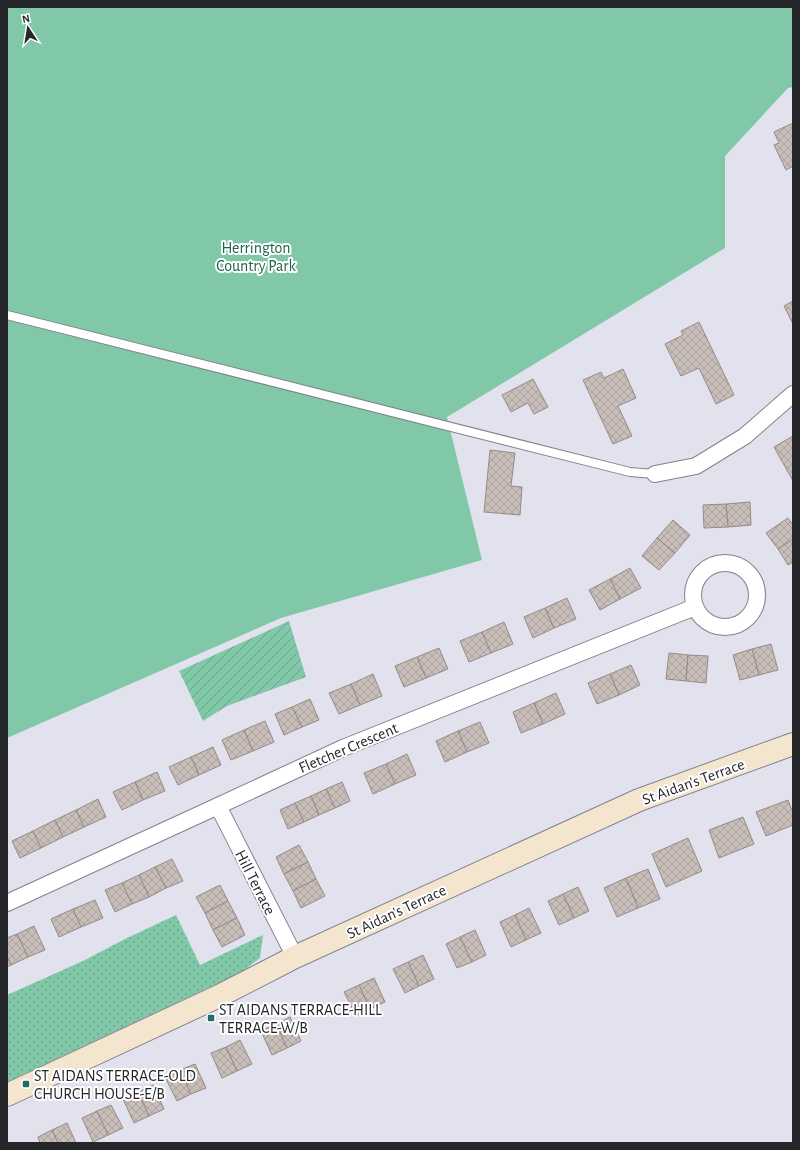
<svg xmlns="http://www.w3.org/2000/svg" width="800" height="1150" viewBox="0 0 800 1150" font-family="'Alegreya Sans',sans-serif">
	<defs>
		<pattern id="grass-dots" width="8" height="8" patternUnits="userSpaceOnUse"><rect width="8" height="8" fill="#81c8a9"/><path d="M2 2h.1M6 6h.1" fill="none" stroke="#69a28a" stroke-width="1.8" stroke-linecap="round"/></pattern>
		<pattern id="garden-furrows" width="10" height="10" patternUnits="userSpaceOnUse"><rect width="10" height="10" fill="#81c8a9"/><path d="M-1 1l2-2M0 10L10 0M9 11l2-2" fill="none" stroke="#69a28a"/></pattern>
		<pattern id="building-cross-hatch" width="8" height="8" patternUnits="userSpaceOnUse"><rect width="8" height="8" fill="#c8bdb8"/><path d="M0 0l8 8M0 8l8-8" fill="none" stroke="#aca29e"/></pattern>
	</defs>
	<rect width="100%" height="100%" fill="#e1e2ed"/>
	<path fill="url(#grass-dots)" d="M 176,915 L 200,965 L 263,935 L 260,958 L 240,973 L 7,1082 L 7,995 L 83,961 L 125,939 Z"/>
	<path fill="#81c8a9" d="M 7,7 L 793,7 L 793,87 L 788,88 L 725,156 L 725,248 L 447,417 L 482,560 L 281,618 L 7,738 Z"/>
	<path fill="url(#garden-furrows)" d="M 289,621 L 306,677 L 227,706 L 203,721 L 179,671 Z"/>
	<g fill="url(#building-cross-hatch)" stroke="#958a86">
		<path d="M 793,123 L 793,166 L 786,170 L 774,145 L 779,143 L 774,132 Z"/>
		<path d="M 793,301 L 793,324 L 784,306 Z"/>
		<path d="M 699,322 L 734,395 L 716,404 L 699,368 L 681,376 L 665,344 L 683,335 L 681,331 Z"/>
		<path d="M 623,369 L 636,398 L 618,406 L 632,436 L 613,444 L 583,380 L 601,372 L 604,378 Z"/>
		<path d="M 533,379 L 548,407 L 534,414 L 528,403 L 511,412 L 502,395 Z"/>
		<path d="M 793,436 L 793,481 L 774,447 Z"/>
		<path d="M 490,450 L 515,453 L 511,486 L 522,487 L 520,515 L 484,512 Z"/>
		<path d="M 750,502 L 751,525 L 728,527 L 726,504 Z"/>
		<path d="M 726,504 L 728,527 L 704,528 L 703,505 Z"/>
		<path d="M 788,518 L 793,525 L 793,539 L 778,549 L 766,533 Z"/>
		<path d="M 673,520 L 690,535 L 675,553 L 657,538 Z"/>
		<path d="M 657,538 L 675,553 L 659,570 L 642,556 Z"/>
		<path d="M 793,539 L 793,562 L 788,565 L 778,549 Z"/>
		<path d="M 630,568 L 641,588 L 620,599 L 610,579 Z"/>
		<path d="M 610,579 L 620,599 L 600,610 L 589,590 Z"/>
		<path d="M 567,598 L 576,619 L 554,628 L 545,608 Z"/>
		<path d="M 545,608 L 554,628 L 533,638 L 524,617 Z"/>
		<path d="M 504,622 L 513,644 L 491,653 L 482,632 Z"/>
		<path d="M 482,632 L 491,653 L 469,662 L 460,641 Z"/>
		<path d="M 771,644 L 778,670 L 759,675 L 752,649 Z"/>
		<path d="M 439,648 L 448,669 L 426,678 L 417,657 Z"/>
		<path d="M 752,649 L 759,675 L 740,680 L 733,655 Z"/>
		<path d="M 669,653 L 688,655 L 686,681 L 666,679 Z"/>
		<path d="M 688,655 L 708,656 L 706,683 L 686,681 Z"/>
		<path d="M 417,657 L 426,678 L 404,687 L 395,666 Z"/>
		<path d="M 631,665 L 640,685 L 619,695 L 610,674 Z"/>
		<path d="M 373,674 L 382,696 L 360,705 L 351,684 Z"/>
		<path d="M 610,674 L 619,695 L 597,704 L 588,683 Z"/>
		<path d="M 351,684 L 360,705 L 339,714 L 329,693 Z"/>
		<path d="M 556,693 L 565,714 L 543,724 L 534,703 Z"/>
		<path d="M 310,699 L 319,720 L 302,727 L 292,707 Z"/>
		<path d="M 534,703 L 543,724 L 521,733 L 513,712 Z"/>
		<path d="M 292,707 L 302,727 L 284,735 L 275,714 Z"/>
		<path d="M 265,721 L 274,742 L 253,751 L 244,730 Z"/>
		<path d="M 480,722 L 489,743 L 467,752 L 458,731 Z"/>
		<path d="M 244,730 L 253,751 L 231,760 L 222,740 Z"/>
		<path d="M 458,731 L 467,752 L 445,762 L 436,741 Z"/>
		<path d="M 213,747 L 221,765 L 199,775 L 191,757 Z"/>
		<path d="M 407,754 L 416,775 L 395,784 L 386,764 Z"/>
		<path d="M 191,757 L 199,775 L 178,785 L 169,767 Z"/>
		<path d="M 386,764 L 395,784 L 373,794 L 364,773 Z"/>
		<path d="M 157,772 L 165,791 L 143,800 L 135,782 Z"/>
		<path d="M 135,782 L 143,800 L 122,810 L 113,792 Z"/>
		<path d="M 342,782 L 350,801 L 335,808 L 326,789 Z"/>
		<path d="M 326,789 L 335,808 L 319,815 L 311,796 Z"/>
		<path d="M 311,796 L 319,815 L 304,822 L 295,803 Z"/>
		<path d="M 98,799 L 106,817 L 84,827 L 76,810 Z"/>
		<path d="M 788,800 L 793,813 L 793,825 L 766,836 L 756,812 Z"/>
		<path d="M 295,803 L 304,822 L 288,829 L 280,810 Z"/>
		<path d="M 76,810 L 84,827 L 63,837 L 55,820 Z"/>
		<path d="M 743,817 L 754,844 L 719,858 L 709,830 Z"/>
		<path d="M 55,820 L 63,837 L 41,848 L 33,831 Z"/>
		<path d="M 33,831 L 41,848 L 20,858 L 12,841 Z"/>
		<path d="M 688,838 L 702,871 L 666,887 L 652,854 Z"/>
		<path d="M 299,845 L 308,862 L 284,874 L 276,857 Z"/>
		<path d="M 172,859 L 183,881 L 166,888 L 155,867 Z"/>
		<path d="M 308,862 L 316,879 L 293,891 L 284,874 Z"/>
		<path d="M 155,867 L 166,888 L 149,897 L 139,875 Z"/>
		<path d="M 648,869 L 660,899 L 638,908 L 626,878 Z"/>
		<path d="M 139,875 L 149,897 L 132,904 L 122,883 Z"/>
		<path d="M 626,878 L 638,908 L 617,917 L 604,888 Z"/>
		<path d="M 316,879 L 325,896 L 301,908 L 293,891 Z"/>
		<path d="M 122,883 L 132,904 L 115,912 L 105,890 Z"/>
		<path d="M 220,885 L 228,901 L 205,913 L 196,897 Z"/>
		<path d="M 578,887 L 589,911 L 574,918 L 563,894 Z"/>
		<path d="M 563,894 L 574,918 L 559,925 L 548,901 Z"/>
		<path d="M 95,900 L 103,918 L 81,927 L 73,909 Z"/>
		<path d="M 228,901 L 237,918 L 213,930 L 205,913 Z"/>
		<path d="M 529,908 L 541,933 L 526,940 L 515,915 Z"/>
		<path d="M 73,909 L 81,927 L 59,937 L 51,919 Z"/>
		<path d="M 515,915 L 526,940 L 511,947 L 500,922 Z"/>
		<path d="M 237,918 L 245,935 L 222,947 L 213,930 Z"/>
		<path d="M 34,926 L 45,950 L 28,957 L 17,934 Z"/>
		<path d="M 475,930 L 486,955 L 472,962 L 460,937 Z"/>
		<path d="M 17,934 L 28,957 L 11,965 L 7,956 L 7,938 Z"/>
		<path d="M 460,937 L 472,962 L 457,968 L 446,944 Z"/>
		<path d="M 423,955 L 434,979 L 419,986 L 408,962 Z"/>
		<path d="M 7,956 L 11,965 L 7,967 Z"/>
		<path d="M 408,962 L 419,986 L 405,993 L 393,969 Z"/>
		<path d="M 374,978 L 385,1002 L 370,1009 L 359,985 Z"/>
		<path d="M 359,985 L 370,1009 L 356,1016 L 344,992 Z"/>
		<path d="M 290,1017 L 301,1041 L 287,1048 L 276,1024 Z"/>
		<path d="M 276,1024 L 287,1048 L 272,1055 L 261,1031 Z"/>
		<path d="M 240,1040 L 252,1064 L 237,1071 L 226,1047 Z"/>
		<path d="M 226,1047 L 237,1071 L 222,1078 L 211,1053 Z"/>
		<path d="M 195,1064 L 206,1088 L 191,1094 L 180,1070 Z"/>
		<path d="M 180,1070 L 191,1094 L 177,1101 L 165,1077 Z"/>
		<path d="M 153,1085 L 164,1109 L 149,1116 L 138,1092 Z"/>
		<path d="M 138,1092 L 149,1116 L 134,1123 L 123,1099 Z"/>
		<path d="M 111,1105 L 123,1128 L 108,1135 L 97,1111 Z"/>
		<path d="M 97,1111 L 108,1135 L 93,1142 L 82,1118 Z"/>
		<path d="M 67,1123 L 76,1143 L 58,1143 L 52,1130 Z"/>
		<path d="M 52,1130 L 58,1143 L 40,1143 L 38,1137 Z"/>
	</g>
	<g fill="none" stroke-linecap="round" stroke-linejoin="round">
		<g stroke="#81828c" stroke-width="10">
			<path id="lane" d="M 7,315 L 630,472 L 655,474"/>
		</g>
		<g stroke="#81828c" stroke-width="18">
			<g id="street">
				<path d="M 655,474 L 696,466 L 745,436 L 793,394"/>
				<circle cx="725" cy="595" r="32"/>
				<path d="M 218,806 L 295,957"/>
				<path d="M 7,903 L 218,806 L 343,748 L 695,607"/>
			</g>
		</g>
		<g stroke="#81828c" stroke-width="24">
			<path id="secondary" d="M 7,1095 L 219,996 L 295,957 L 639,800 L 793,744"/>
		</g>
		<use href="#lane" stroke="#fff" stroke-width="8"/>
		<use href="#street" stroke="#fff" stroke-width="16"/>
		<use href="#secondary" stroke="#f4e6ce" stroke-width="22"/>
	</g>
	<g fill="#246c63" stroke="#fff" stroke-width="1.5">
		<rect x="207" y="1014" width="8" height="8" rx="2"/>
		<rect x="22" y="1080" width="8" height="8" rx="2"/>
	</g>
	<g text-anchor="middle" stroke-width="4" stroke-linejoin="round" paint-order="stroke">
		<g font-size="16" fill="#1e634a" stroke="#fff">
			<text x="256" y="253">Herrington<tspan x="256" dy="18">Country Park</tspan></text>
		</g>
		<g font-size="16" fill="#25262a" stroke="#fff">
			<text transform="translate(348 747) rotate(-23)" y="6">Fletcher Crescent</text>
			<text transform="translate(693 781) rotate(-20)" y="6">St Aidan's Terrace</text>
			<text transform="translate(256 882) rotate(63)" y="6">Hill Terrace</text>
			<text transform="translate(396 911) rotate(-25)" y="6">St Aidan's Terrace</text>
		</g>
		<g font-size="16" fill="#25262a" stroke="#fff" text-anchor="start">
			<text x="219" y="1015">ST AIDANS TERRACE-HILL<tspan x="219" dy="18">TERRACE-W/B</tspan></text>
			<text x="34" y="1081">ST AIDANS TERRACE-OLD<tspan x="34" dy="18">CHURCH HOUSE-E/B</tspan></text>
		</g>
	</g>
	<rect width="800" height="1150" fill="none" stroke="#25262a" stroke-width="16"/>
	<g transform="translate(28 28) rotate(348)" stroke="#ffffff" stroke-width="3" paint-order="stroke">
	<path d="M0-3L7 15L0 10L-7 15Z" fill="#25262a"/>
	<text y="-6" font-size="11" font-weight="bold" text-anchor="middle" fill="#25262a">N</text>
	</g>
</svg>
